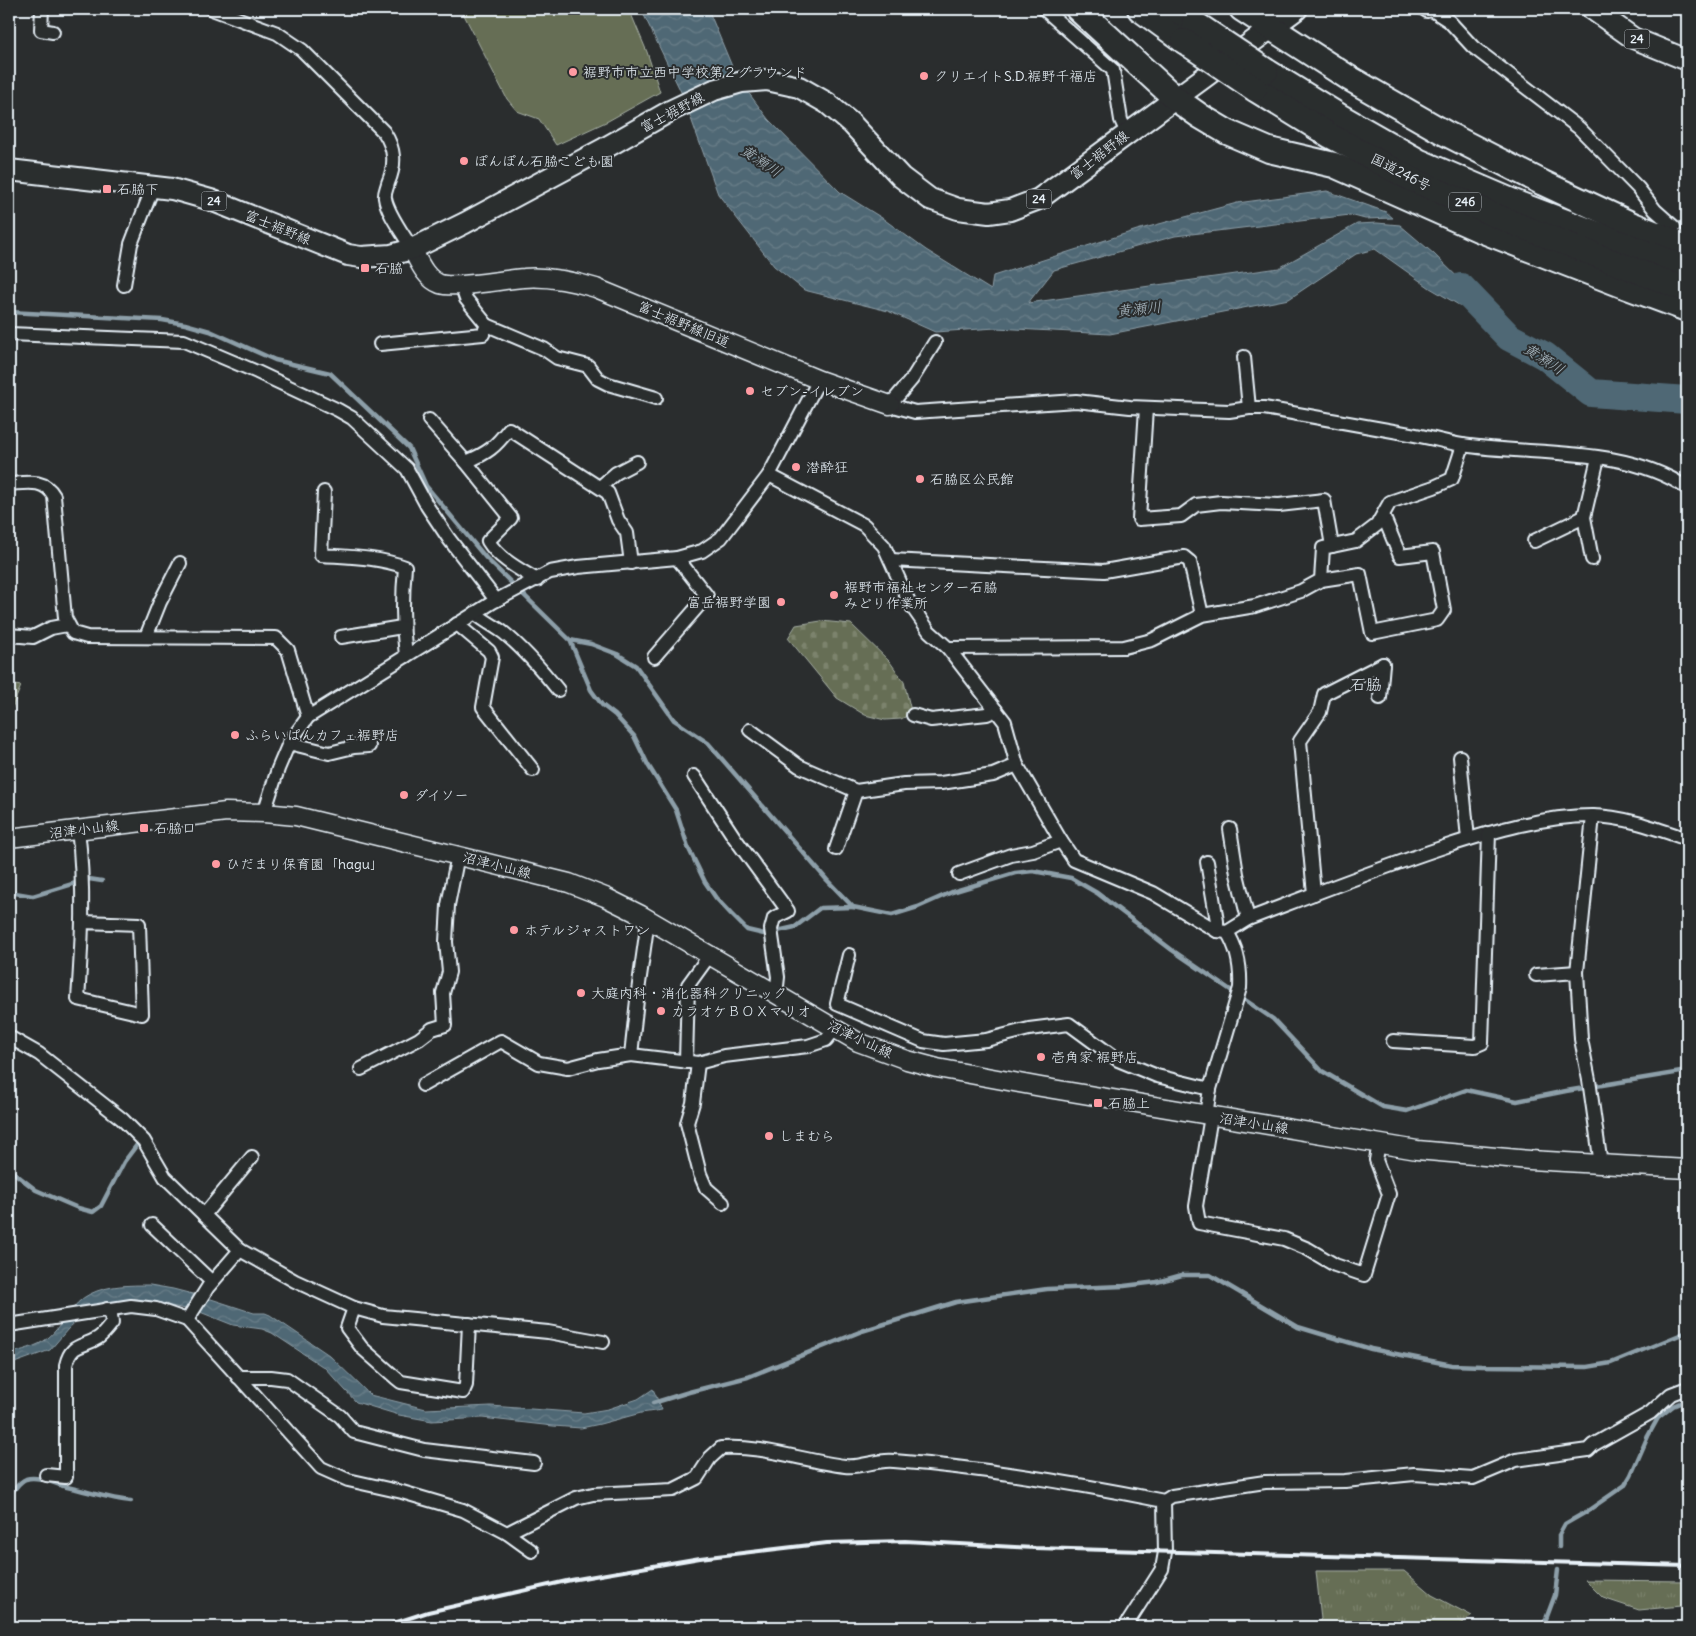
<svg xmlns="http://www.w3.org/2000/svg" width="1696" height="1636" viewBox="0 0 1696 1636" font-family="Delius,'Klee One',sans-serif">
	<defs>
		<pattern id="grass-tufts" width="24" height="20" patternUnits="userSpaceOnUse" patternTransform="scale(1.25)"><rect width="24" height="20" fill="#666e54"/><path d="M3 7l-1-3M5 7V3M7 7l1-3M15 17l-1-3M17 17v-4M19 17l1-3" fill="none" stroke="#7c836d"/></pattern>
		<pattern id="cemetery-stones" width="16" height="16" patternUnits="userSpaceOnUse" patternTransform="scale(1.25)"><rect width="16" height="16" fill="#666e54"/><path d="M2 7V4a2 2 0 0 1 4 0v3zM10 15v-3a2 2 0 0 1 4 0v3z" fill="#7c836d"/></pattern>
		<pattern id="water-waves" width="16" height="10" patternUnits="userSpaceOnUse" patternTransform="scale(1.25)"><rect width="16" height="10" fill="#506874"/><path d="M0 5q4-4 8 0t8 0" fill="none" stroke="#697e89"/></pattern>
	</defs>
	<rect width="100%" height="100%" fill="#2a2d2e"/>
	<filter id="ink" filterUnits="userSpaceOnUse"><feTurbulence type="fractalNoise" baseFrequency=".02" numOctaves="2"/><feDisplacementMap in="SourceGraphic" scale="10" xChannelSelector="R" yChannelSelector="G"/><feConvolveMatrix kernelMatrix="1 2 1 2 8 2 1 2 1" color-interpolation-filters="sRGB"/></filter>
	<g filter="url(#ink)">
		<g fill="url(#grass-tufts)" stroke="#a7b0a6">
			<path d="M 1316,1571 L 1404,1571 L 1432,1595 L 1472,1616 L 1457,1627 L 1314,1627 L 1321,1619 Z"/>
			<path d="M 1585,1580 L 1687,1581 L 1687,1606 L 1681,1606 L 1639,1610 L 1603,1598 Z"/>
		</g>
		<g fill="url(#cemetery-stones)" stroke="#a7b0a6">
			<path d="M 821,621 L 851,624 L 890,662 L 904,682 L 911,711 L 909,715 L 901,719 L 885,720 L 865,715 L 837,698 L 788,638 L 796,625 Z"/>
			<path d="M 9,684 L 21,686 L 9,715 Z"/>
		</g>
		<path fill="#666e54" stroke="#a7b0a6" d="M 461,9 L 629,9 L 647,52 L 660,92 L 608,121 L 556,145 L 539,119 L 517,111 L 507,99 Z"/>
		<g fill="url(#water-waves)" stroke="#8d9fa9">
			<path d="M 641,9 L 708,9 L 736,76 L 768,119 L 840,192 L 882,218 L 926,250 L 991,290 L 993,276 L 1137,230 L 1237,203 L 1327,191 L 1386,212 L 1393,218 L 1365,219 L 1350,215 L 1175,236 L 1054,270 L 1028,303 L 1279,268 L 1357,224 L 1377,223 L 1400,225 L 1434,254 L 1491,310 L 1481,318 L 1430,288 L 1375,249 L 1356,254 L 1289,299 L 1110,334 L 996,328 L 935,332 L 888,311 L 804,290 L 774,266 L 718,194 L 683,96 Z"/>
			<path d="M 150,1285 L 173,1289 L 208,1298 L 254,1313 L 265,1313 L 270,1315 L 329,1355 L 370,1395 L 426,1409 L 491,1406 L 584,1413 L 608,1409 L 638,1399 L 653,1389 L 662,1410 L 641,1413 L 600,1424 L 581,1428 L 553,1426 L 482,1418 L 432,1421 L 399,1415 L 356,1402 L 325,1368 L 272,1333 L 262,1329 L 233,1325 L 200,1312 L 142,1300 L 121,1301 L 102,1305 L 89,1309 L 68,1329 L 50,1350 L 9,1365 L 9,1354 C 21,1350 37,1347 48,1338 C 63,1326 71,1303 90,1294 C 108,1285 130,1285 150,1285 Z"/>
		</g>
		<g fill="none" stroke-linecap="round" stroke-linejoin="round">
			<g stroke="#8d9fa9" stroke-width="4.5">
				<path d="M 9,312 L 162,320 L 185,324 L 210,331 L 275,360 L 330,373 L 409,448 L 426,486 L 486,558 L 570,640 L 591,644 L 617,654 L 636,666 L 674,720 L 708,743 L 827,880 L 853,907 L 892,915 L 918,907 L 952,892 L 1015,873 L 1033,871 L 1071,878 L 1097,893 L 1172,950 L 1273,1019 L 1322,1071 L 1383,1107 L 1407,1111 L 1466,1090 L 1517,1101 L 1566,1091 L 1687,1071"/>
				<path d="M 570,640 L 591,690 L 602,705 L 615,715 L 634,736 L 648,765 L 676,810 L 688,847 L 705,882 L 716,898 L 731,914 L 747,930 L 764,934 L 795,927 L 820,908 L 853,907"/>
				<path d="M 9,892 L 33,896 L 89,879 L 102,881"/>
				<path d="M 9,1169 L 36,1190 L 78,1208 L 93,1212 L 101,1206 L 124,1162 L 139,1142"/>
				<path d="M 653,1403 L 689,1392 L 748,1377 L 862,1331 L 956,1302 L 1047,1289 L 1124,1286 L 1157,1282 L 1182,1275 L 1210,1275 L 1298,1327 L 1371,1349 L 1452,1365 L 1482,1366 L 1587,1367 L 1611,1363 L 1687,1332"/>
				<path d="M 9,1494 C 15,1491 18,1482 26,1479 C 38,1475 55,1484 67,1487 C 87,1491 110,1499 131,1501"/>
				<path d="M 1559,1547 L 1559,1535 L 1565,1524 L 1586,1512 L 1625,1485 L 1631,1475 L 1648,1436 L 1658,1418 L 1673,1406 L 1687,1400"/>
				<path d="M 1543,1627 L 1555,1595 L 1558,1570"/>
			</g>
			<path stroke="#506874" stroke-width="28" d="M 1461,287 L 1509,337 L 1545,356 L 1591,393 L 1687,400"/>
			<g stroke="#e8f1f8" stroke-width="16">
				<g id="street">
					<path d="M 42,9 L 41,30 L 53,32"/>
					<path d="M 212,9 L 277,33 L 302,50 L 384,132 C 395,149 396,164 388,183 C 387,188 384,193 385,198 C 387,213 404,235 412,249"/>
					<path d="M 1044,9 L 1113,70 L 1121,120 L 1127,133"/>
					<path d="M 1424,9 L 1427,11 L 1432,10 L 1449,21 L 1473,47 L 1579,128 L 1638,188 L 1655,210 L 1674,227 L 1669,239"/>
					<path d="M 124,285 L 131,244 L 153,187"/>
					<path d="M 487,325 L 544,349 L 557,358 L 588,366 L 598,379 L 608,384 L 656,398"/>
					<path d="M 9,334 L 184,341 L 257,372 L 338,410 L 352,418 L 407,469 L 427,506 L 449,539 L 496,600"/>
					<path d="M 935,342 L 912,379 L 890,405 L 915,412 L 1076,401 L 1130,407 L 1229,411 L 1249,408 L 1264,408 C 1313,417 1362,425 1410,434 C 1428,437 1445,442 1462,445 C 1534,456 1625,445 1687,488"/>
					<path d="M 380,344 L 483,334 L 487,325 L 466,299 L 461,285"/>
					<path d="M 1244,357 L 1249,408"/>
					<path d="M 1146,408 L 1139,519 L 1181,516 L 1196,505 L 1221,502 L 1279,505 L 1324,500 L 1332,546"/>
					<path d="M 429,420 L 466,462 L 511,518 L 488,541 C 499,559 519,569 537,580"/>
					<path d="M 466,462 C 488,453 495,447 509,429 L 608,493 L 618,520 L 627,533 L 631,563"/>
					<path d="M 769,475 L 864,525 L 884,546 L 910,604 L 929,631 L 948,648 L 1005,722 L 1017,765 L 1061,841 L 1074,860 L 1153,893 L 1217,931 L 1227,932 C 1238,949 1241,968 1240,988 L 1210,1089 L 1206,1115"/>
					<path d="M 9,484 C 26,483 44,478 54,496 L 65,618 L 73,633 L 87,637 L 276,638 L 288,650 L 308,717"/>
					<path d="M 600,487 L 616,473 L 637,462"/>
					<path d="M 324,492 L 321,555 C 350,557 378,557 405,567 C 402,598 402,625 406,656"/>
					<path d="M 1534,541 L 1584,517"/>
					<path d="M 1592,559 L 1584,517 L 1598,458"/>
					<path d="M 891,560 L 1104,571 L 1184,557 L 1190,562 L 1202,615"/>
					<path d="M 1321,580 L 1360,574 L 1372,633 L 1437,620 L 1444,610 L 1433,552 L 1400,556 L 1383,515"/>
					<path d="M 475,613 C 484,621 495,626 504,633 C 525,650 542,670 558,690"/>
					<path d="M 457,624 L 489,651 L 492,657 L 483,707 L 533,770"/>
					<path d="M 9,635 L 33,637 L 51,628 L 67,625"/>
					<path d="M 146,637 L 160,602 L 180,563"/>
					<path d="M 341,637 L 402,627"/>
					<path d="M 948,648 L 1124,647 L 1152,640 L 1202,615 L 1255,606 L 1301,591 L 1321,580 L 1323,548 L 1356,541 L 1377,525 L 1390,502 L 1434,487 L 1452,479 L 1463,445"/>
					<path d="M 654,657 L 707,596 L 677,558"/>
					<path d="M 1380,698 L 1383,664"/>
					<path d="M 913,715 L 931,720 L 987,714 L 996,710"/>
					<path d="M 750,730 L 799,766 L 856,791 L 904,784 L 941,783 L 993,775 L 1017,765"/>
					<path d="M 289,743 L 329,753 L 354,747 L 369,746"/>
					<path d="M 1460,757 L 1468,839"/>
					<path d="M 694,776 L 734,837 L 788,911 L 774,918 L 771,929 L 778,977 L 776,995"/>
					<path d="M 264,813 L 278,769 L 289,743 L 308,717 L 493,602 L 550,572 L 578,567 L 677,558 L 702,551 L 721,538 L 769,475 L 819,380"/>
					<path d="M 1593,816 L 1577,972 L 1581,1039 L 1589,1080 L 1601,1165"/>
					<path d="M 78,829 C 85,887 82,942 78,999 L 142,1014 L 139,924 L 83,922"/>
					<path d="M 1230,829 L 1237,874 L 1248,919"/>
					<path d="M 836,849 L 856,791"/>
					<path d="M 1207,862 L 1217,921 L 1217,931"/>
					<path d="M 959,874 L 1011,855 L 1033,851 L 1061,841"/>
					<path d="M 1314,894 L 1300,741 L 1320,712 L 1324,694 L 1383,664"/>
					<path d="M 1227,932 L 1248,919 C 1314,894 1380,868 1447,846 C 1494,831 1543,816 1592,816 C 1623,816 1658,829 1687,839"/>
					<path d="M 849,955 L 837,1004 L 923,1041 L 944,1044 L 986,1040 L 1029,1029 L 1069,1024 L 1118,1060 L 1157,1076 L 1210,1089"/>
					<path d="M 1536,975 L 1577,972"/>
					<path d="M 9,1037 L 39,1054 L 122,1119 L 144,1141 L 165,1177 L 240,1250 L 208,1287 L 187,1320"/>
					<path d="M 1393,1041 L 1475,1046 L 1482,1043 L 1489,833"/>
					<path d="M 631,1055 L 638,991 L 648,920"/>
					<path d="M 686,1062 L 688,985 L 709,956"/>
					<path d="M 698,1063 L 693,1103 L 687,1123 L 700,1174 L 706,1188 L 723,1203"/>
					<path d="M 361,1069 L 419,1039 L 432,1029 L 445,1025 L 443,993 L 449,972 L 446,942 L 448,905 L 458,855"/>
					<path d="M 423,1085 L 501,1041 L 539,1063 L 568,1068 L 598,1060 L 631,1055 L 698,1063 L 724,1056 L 808,1046 L 826,1040 L 835,1029"/>
					<path d="M 1211,1116 L 1196,1206 L 1199,1223 L 1284,1239 L 1308,1249 L 1335,1265 L 1364,1275 L 1389,1194 L 1376,1160 L 1379,1143"/>
					<path d="M 204,1215 L 252,1157"/>
					<path d="M 152,1225 L 212,1282"/>
					<path d="M 240,1250 L 295,1281 L 354,1308 L 383,1316 L 548,1332 L 603,1342"/>
					<path d="M 354,1308 L 347,1328 L 362,1348 L 396,1378 L 401,1382 L 463,1392 L 466,1385 L 469,1324"/>
					<path d="M 9,1325 L 131,1306 L 156,1309 L 187,1320 L 321,1468 L 348,1480 L 402,1492 L 463,1510 L 507,1533 L 532,1551"/>
					<path d="M 238,1377 L 271,1377 L 287,1379 L 340,1416 L 354,1432 L 424,1450 L 534,1463"/>
					<path d="M 46,1475 L 66,1477 L 66,1365 C 71,1343 82,1348 98,1338 C 103,1335 108,1328 112,1323 L 111,1315 L 107,1309"/>
					<path d="M 507,1533 L 576,1498 L 593,1494 L 673,1490 L 697,1478 L 710,1458 L 721,1448 C 763,1445 803,1461 845,1466 C 861,1468 877,1459 894,1461 C 984,1468 1075,1483 1164,1501 L 1172,1496 L 1265,1482 L 1345,1481 L 1414,1474 L 1473,1478 L 1516,1460 L 1588,1450 L 1593,1445 L 1650,1413 L 1671,1394 L 1687,1388"/>
					<path d="M 1125,1627 L 1162,1569 L 1165,1552 L 1164,1501"/>
				</g>
			</g>
			<g stroke="#e8f1f8" stroke-width="21">
				<g id="secondary">
					<path d="M 412,249 C 419,262 425,278 440,284 C 454,289 506,279 524,278 C 549,276 572,281 596,288 L 819,380 L 890,405"/>
					<path d="M 9,838 L 226,812 L 264,813 L 296,816 L 569,883 L 605,897 L 641,915 L 858,1042 L 907,1060 L 937,1068 L 1041,1087 L 1417,1150 L 1530,1160 L 1687,1169"/>
				</g>
			</g>
			<g stroke="#e8f1f8" stroke-width="24">
				<g id="primary">
					<path d="M 1592,9 L 1633,38 L 1687,60"/>
					<path d="M 9,170 L 172,189 L 211,200 L 348,255 L 361,257 L 391,255 L 412,249 L 465,223 L 605,148 L 672,110 L 714,90 L 742,82 L 767,80 L 799,87 L 827,103 L 852,124 L 901,177 L 930,199 L 958,209 L 989,213 L 1010,210 L 1039,199 L 1297,9"/>
				</g>
			</g>
			<g stroke="#e8f1f8" stroke-width="28">
				<g id="highway">
					<path d="M 1078,9 L 1176,99 L 1200,116 L 1227,132 L 1269,150 L 1334,165 L 1478,229 L 1622,285 L 1687,309"/>
					<path d="M 1140,9 L 1184,41"/>
					<path d="M 1176,9 L 1194,23"/>
					<path d="M 1242,9 L 1349,78 L 1445,133 L 1543,183 L 1633,225 L 1687,246"/>
					<path d="M 1266,71 L 1339,116 L 1418,161 L 1521,205 L 1687,268"/>
					<path d="M 1255,89 L 1331,136 L 1411,179 L 1518,225 L 1687,290"/>
				</g>
			</g>
			<use href="#street" stroke="#2a2d2e" stroke-width="12"/>
			<use href="#secondary" stroke="#2a2d2e" stroke-width="18"/>
			<use href="#primary" stroke="#2a2d2e" stroke-width="20"/>
			<use href="#highway" stroke="#2a2d2e" stroke-width="24"/>
			<path stroke="#e8f1f8" stroke-width="4" d="M 382,1627 L 428,1612 L 571,1580 L 700,1558 L 827,1543 L 905,1541 L 1035,1548 L 1687,1566"/>
			<g stroke="#e8f1f8" stroke-width="28" stroke-linecap="butt">
				<g id="highway-bridge">
					<path d="M 1194,23 L 1266,71"/>
					<path d="M 1184,41 L 1255,89"/>
				</g>
			</g>
			<use href="#highway-bridge" stroke="#2a2d2e" stroke-width="24"/>
		</g>
	</g>
	<g fill="#ff9aa2" stroke="#2a2d2e" stroke-width="2">
		<circle cx="573" cy="72" r="5"/>
		<circle cx="924" cy="76" r="5"/>
		<circle cx="464" cy="161" r="5"/>
		<rect x="102" y="184" width="10" height="10" rx="2.5"/>
		<rect x="360" y="263" width="10" height="10" rx="2.5"/>
		<circle cx="750" cy="391" r="5"/>
		<circle cx="796" cy="467" r="5"/>
		<circle cx="920" cy="479" r="5"/>
		<circle cx="834" cy="595" r="5"/>
		<circle cx="781" cy="602" r="5"/>
		<circle cx="235" cy="735" r="5"/>
		<circle cx="404" cy="795" r="5"/>
		<rect x="139" y="823" width="10" height="10" rx="2.5"/>
		<circle cx="216" cy="864" r="5"/>
		<circle cx="514" cy="930" r="5"/>
		<circle cx="581" cy="993" r="5"/>
		<circle cx="661" cy="1011" r="5"/>
		<circle cx="1041" cy="1057" r="5"/>
		<rect x="1093" y="1098" width="10" height="10" rx="2.5"/>
		<circle cx="769" cy="1136" r="5"/>
	</g>
	<g text-anchor="middle" stroke-width="4" stroke-linejoin="round" paint-order="stroke">
		<g fill="#2a2d2e" stroke="#afb6bb" stroke-width="1">
			<rect x="1624.5" y="29.5" width="25" height="19" rx="4"/>
			<rect x="1026.5" y="189.5" width="25" height="19" rx="4"/>
			<rect x="201.5" y="191.5" width="25" height="19" rx="4"/>
			<rect x="1449" y="192.5" width="32" height="19" rx="4"/>
		</g>
		<g font-size="12" font-weight="bold" fill="#e8f1f8">
			<text x="1637" y="43">24</text>
			<text x="1039" y="203">24</text>
			<text x="214" y="205">24</text>
			<text x="1465" y="206">246</text>
		</g>
		<g font-size="14" fill="#e8f1f8" stroke="#2a2d2e" text-anchor="start">
			<text x="583" y="77">裾野市市立西中学校第２グラウンド</text>
			<text x="934" y="81">クリエイトS.D.裾野千福店</text>
			<text x="474" y="166">ぽんぽん石脇こども園</text>
			<text x="117" y="194">石脇下</text>
			<text x="375" y="273">石脇</text>
			<text x="760" y="396">セブン-イレブン</text>
			<text x="806" y="472">潜酔狂</text>
			<text x="930" y="484">石脇区公民館</text>
			<text x="844" y="592">裾野市福祉センター石脇<tspan x="844" dy="16">みどり作業所</tspan></text>
			<text x="771" y="607" text-anchor="end">富岳裾野学園</text>
			<text x="245" y="740">ふらいぱんカフェ裾野店</text>
			<text x="414" y="800">ダイソー</text>
			<text x="154" y="833">石脇口</text>
			<text x="226" y="869">ひだまり保育園「hagu」</text>
			<text x="524" y="935">ホテルジャストワン</text>
			<text x="591" y="998">大庭内科・消化器科クリニック</text>
			<text x="671" y="1016">カラオケＢＯＸマリオ</text>
			<text x="1051" y="1062">壱角家 裾野店</text>
			<text x="1108" y="1108">石脇上</text>
			<text x="779" y="1141">しまむら</text>
		</g>
		<g font-size="14" fill="#e8f1f8" stroke="#2a2d2e">
			<text transform="translate(672 112) rotate(-28)" y="5">富士裾野線</text>
			<text transform="translate(1099 155) rotate(-38)" y="5">富士裾野線</text>
			<text transform="translate(1401 172) rotate(27)" y="5">国道246号</text>
			<text transform="translate(278 227) rotate(22)" y="5">富士裾野線</text>
			<text transform="translate(684 324) rotate(23)" y="5">富士裾野線旧道</text>
			<text transform="translate(84 829) rotate(-7)" y="5">沼津小山線</text>
			<text transform="translate(497 865) rotate(14)" y="5">沼津小山線</text>
			<text transform="translate(860 1039) rotate(25)" y="5">沼津小山線</text>
			<text transform="translate(1254 1123) rotate(9)" y="5">沼津小山線</text>
		</g>
		<g font-size="15" font-style="italic" fill="#abbac3" stroke="#2a2d2e">
			<text transform="translate(761 161) rotate(34)" y="5">黄瀬川</text>
			<text transform="translate(1139 309) rotate(-6)" y="5">黄瀬川</text>
			<text transform="translate(1544 359) rotate(33)" y="5">黄瀬川</text>
		</g>
		<g font-size="16" fill="#e8f1f8" stroke="#2a2d2e">
			<text x="1366" y="690">石脇</text>
		</g>
	</g>
	<rect width="1696" height="1636" fill="none" stroke="#2a2d2e" stroke-width="30"/>
	<rect x="15" y="15" width="1666" height="1606" fill="none" stroke="#e8f1f8" stroke-width="2" filter="url(#ink)"/>
</svg>
